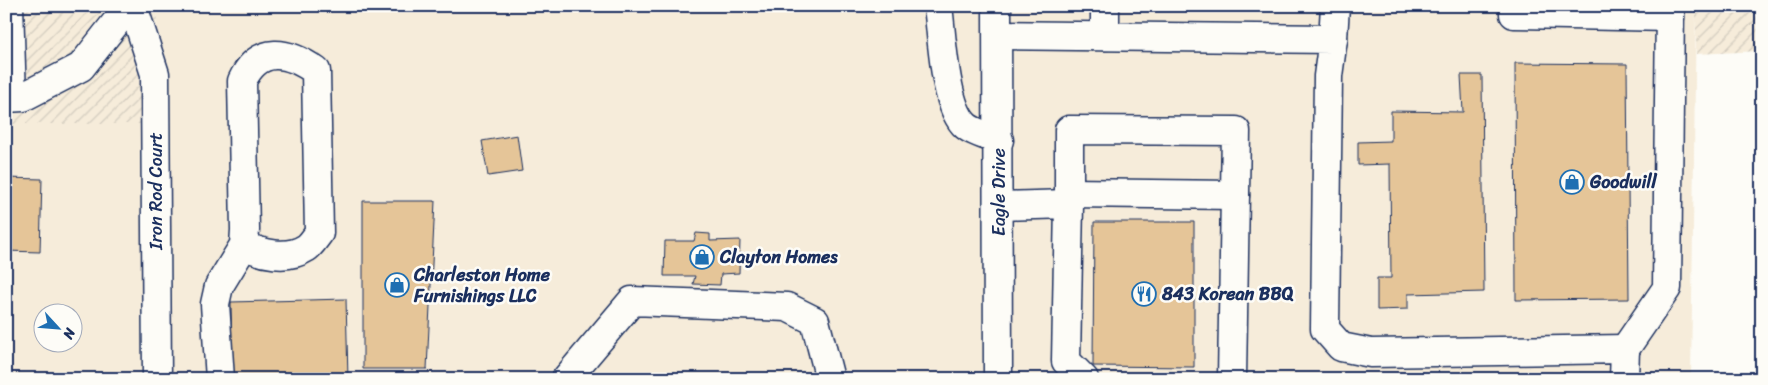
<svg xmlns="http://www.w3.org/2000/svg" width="1768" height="385" viewBox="0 0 1768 385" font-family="Sriracha,sans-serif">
	<defs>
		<pattern id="industrial-furrows" width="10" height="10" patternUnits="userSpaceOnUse" patternTransform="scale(1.25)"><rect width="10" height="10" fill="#f6ecda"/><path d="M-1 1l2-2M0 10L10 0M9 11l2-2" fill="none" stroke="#d2cbbe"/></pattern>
	</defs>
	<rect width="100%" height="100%" fill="#fdfcf7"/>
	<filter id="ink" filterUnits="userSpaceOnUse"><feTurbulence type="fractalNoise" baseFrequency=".02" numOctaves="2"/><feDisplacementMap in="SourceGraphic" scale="10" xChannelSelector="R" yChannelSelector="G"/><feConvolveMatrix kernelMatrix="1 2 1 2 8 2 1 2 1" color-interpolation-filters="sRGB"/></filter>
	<g filter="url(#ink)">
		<path fill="#f6ecda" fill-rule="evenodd" d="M 157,6 L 1696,6 L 1691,379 L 6,379 L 6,124 L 155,124 ZM 42,312 L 72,312 L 72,342 L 42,342 Z"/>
		<g fill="url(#industrial-furrows)">
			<path d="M 6,6 L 157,6 L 155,124 L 6,124 Z"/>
			<path d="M 1696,6 L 1762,6 L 1762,51 L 1696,54 Z"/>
		</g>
		<g fill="#e5c598" stroke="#1b2f5e">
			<path d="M 1515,63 L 1627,64 L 1629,299 L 1516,300 Z"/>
			<path d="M 1461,75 L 1482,75 L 1484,292 L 1408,294 L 1408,309 L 1377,310 L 1377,278 L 1391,278 L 1390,164 L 1358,165 L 1358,142 L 1391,141 L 1391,111 L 1463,112 Z"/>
			<path d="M 517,135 L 522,171 L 488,176 L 482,141 Z"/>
			<path d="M 6,178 L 42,179 L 40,252 L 6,251 Z"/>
			<path d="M 363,201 L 435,201 L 427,369 L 363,369 Z"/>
			<path d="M 1094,222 L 1194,222 L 1194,367 L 1093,366 Z"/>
			<path d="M 696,233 L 710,234 L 710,241 L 740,240 L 739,273 L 721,274 L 720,285 L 693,284 L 695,276 L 664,276 L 665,241 L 694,241 Z"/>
			<path d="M 346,299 L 348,379 L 232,379 L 231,302 Z"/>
		</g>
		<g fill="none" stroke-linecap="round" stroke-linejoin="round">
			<g stroke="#1b2f5e" stroke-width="31">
				<g id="minor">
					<path d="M 9,6 L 12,97"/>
					<path d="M 133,6 L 155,74 L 157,379"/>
					<path d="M 938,6 C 942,35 944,107 966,126 C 973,132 990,137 999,140"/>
					<path d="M 997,6 L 998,379"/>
					<path d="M 1105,6 L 1105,36"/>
					<path d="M 1514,6 L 1514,14 L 1670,17"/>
					<path d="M 998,35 L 1333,39 L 1328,76 L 1325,329 L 1341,347 L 1371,353 L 1625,349 L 1624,379"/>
					<path d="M 1333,39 L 1335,6"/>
					<path d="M 6,98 L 23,97 L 81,67 L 129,6"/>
					<path d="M 1069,193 L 1235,195"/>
					<path d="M 1069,204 L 1069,130 L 1236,131 L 1232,379"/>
					<path d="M 999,206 L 1069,204 L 1066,361 L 1084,379"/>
					<path d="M 1625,349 L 1667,288 L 1670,6"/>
					<path d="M 220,379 L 215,304 L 219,286 L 244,245 L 245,230 L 242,81 C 259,45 288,51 316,71 L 319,233 C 315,238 311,245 306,248 C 287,260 262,254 244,245"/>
					<path d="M 566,379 L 632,301 L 787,307 L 815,321 L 830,379"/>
				</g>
			</g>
			<use href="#minor" stroke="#fdfcf7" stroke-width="28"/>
		</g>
	</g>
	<defs>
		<g id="shop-ring" transform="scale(1.25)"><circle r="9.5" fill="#fdfcf7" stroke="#1f6fb2" stroke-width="1.5"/><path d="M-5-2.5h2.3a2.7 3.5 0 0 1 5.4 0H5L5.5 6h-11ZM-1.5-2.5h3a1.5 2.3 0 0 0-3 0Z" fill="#1f6fb2"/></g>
		<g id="restaurant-ring" transform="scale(1.25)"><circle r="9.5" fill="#fdfcf7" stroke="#1f6fb2" stroke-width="1.5"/><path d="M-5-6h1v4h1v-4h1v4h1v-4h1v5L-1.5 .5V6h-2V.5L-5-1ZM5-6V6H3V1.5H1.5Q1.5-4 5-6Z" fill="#1f6fb2"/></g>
	</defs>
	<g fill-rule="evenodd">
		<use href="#shop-ring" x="1572" y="182"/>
		<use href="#shop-ring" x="702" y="257"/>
		<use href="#shop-ring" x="397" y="285"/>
		<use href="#restaurant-ring" x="1144" y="294"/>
	</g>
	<g text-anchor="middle" stroke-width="5" stroke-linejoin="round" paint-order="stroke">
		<g font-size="18" font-weight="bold" fill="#1b2f5e" stroke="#fdfcf7" text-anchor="start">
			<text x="1590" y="188">Goodwill</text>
			<text x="720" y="263">Clayton Homes</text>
			<text x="414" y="281">Charleston Home<tspan x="414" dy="21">Furnishings LLC</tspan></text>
			<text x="1162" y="300">843 Korean BBQ</text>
		</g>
		<g font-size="18" fill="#1b2f5e" stroke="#fdfcf7">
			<text transform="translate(156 191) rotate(-90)" y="6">Iron Rod Court</text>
			<text transform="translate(999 192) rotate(-90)" y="6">Eagle Drive</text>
		</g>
	</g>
	<rect width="1768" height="385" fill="none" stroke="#fdfcf7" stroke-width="25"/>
	<rect x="12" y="12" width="1743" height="360" fill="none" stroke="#1b2f5e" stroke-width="2" filter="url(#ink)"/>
	<g transform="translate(58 328) rotate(116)"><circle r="24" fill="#fdfcf7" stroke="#a3aaba"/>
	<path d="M0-4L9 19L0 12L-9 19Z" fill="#1f6fb2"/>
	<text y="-8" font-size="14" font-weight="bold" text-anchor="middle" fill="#1b2f5e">N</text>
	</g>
</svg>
